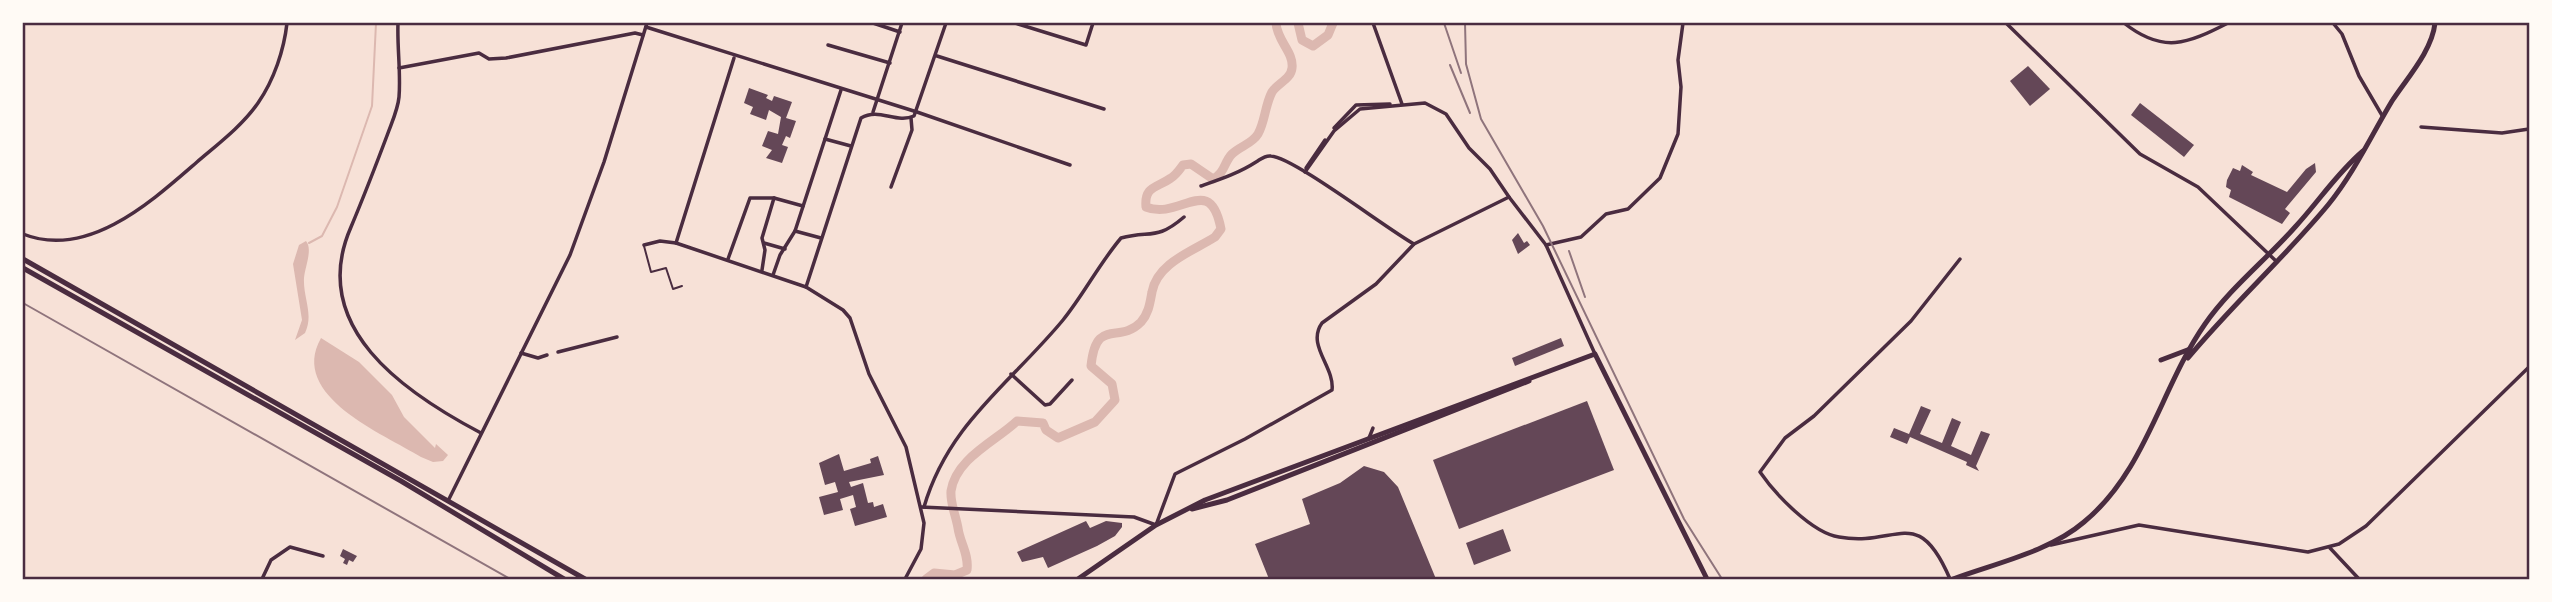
<svg xmlns="http://www.w3.org/2000/svg" width="2552" height="602" viewBox="0 0 2552 602" font-family="'DejaVu Sans',sans-serif">
	<rect width="100%" height="100%" fill="#f7e1d7"/>
	<g fill="#dcb8b0">
		<path d="M 306,241 C 313,249 305,267 304,278 C 303,298 314,314 305,333 L 295,340 L 302,320 L 293,264 L 299,245 Z"/>
		<path d="M 321,338 L 359,362 L 392,395 L 404,417 L 435,448 L 436,444 L 448,455 L 443,461 L 433,462 L 421,457 C 384,434 288,396 321,338 Z"/>
	</g>
	<g fill="none" stroke-linecap="round" stroke-linejoin="round">
		<path stroke="#dcb8b0" stroke-width="2" d="M 309,243 L 322,236 L 337,207 L 372,106 L 376,23"/>
		<g stroke="#dcb8b0" stroke-width="9">
			<path d="M 1298,23 L 1302,40 L 1313,46 L 1328,35 L 1333,23"/>
			<path d="M 926,579 L 934,573 L 955,575 L 967,570 C 969,554 960,543 958,528 C 956,516 950,503 951,491 C 956,458 996,441 1017,421 L 1043,423 L 1046,430 L 1058,438 L 1095,422 L 1115,400 L 1112,384 L 1091,366 C 1096,316 1119,345 1141,322 C 1149,313 1150,302 1152,292 C 1157,263 1193,251 1215,237 L 1221,229 C 1210,171 1180,221 1146,207 C 1144,186 1157,188 1171,178 C 1176,175 1180,169 1183,165 L 1191,164 L 1213,179 C 1225,173 1224,162 1232,154 C 1240,146 1252,144 1258,134 C 1265,122 1265,105 1272,92 C 1278,83 1291,79 1292,68 C 1294,52 1277,41 1276,23"/>
		</g>
	</g>
	<g fill="#644757">
		<path d="M 2028,66 L 2050,89 L 2030,106 L 2010,81 Z"/>
		<path d="M 749,88 L 768,95 L 766,98 L 772,101 L 774,96 L 792,102 L 786,118 L 796,121 L 790,138 L 786,136 L 782,145 L 788,147 L 782,163 L 766,158 L 772,150 L 762,146 L 768,131 L 778,134 L 781,117 L 769,110 L 766,120 L 750,114 L 753,107 L 744,103 Z"/>
		<path d="M 2140,103 L 2194,145 L 2184,157 L 2131,115 Z"/>
		<path d="M 2315,163 L 2316,172 L 2285,209 L 2290,213 L 2282,224 L 2229,197 L 2231,190 L 2226,187 L 2227,180 L 2233,168 L 2240,171 L 2242,165 L 2253,172 L 2251,175 L 2287,192 L 2306,169 Z"/>
		<path d="M 1518,233 L 1524,243 L 1527,241 L 1530,245 L 1518,254 L 1512,240 Z"/>
		<path d="M 1561,338 L 1564,346 L 1515,366 L 1512,358 Z"/>
		<path d="M 1587,401 L 1614,470 L 1459,529 L 1433,460 Z"/>
		<path d="M 1921,406 L 1931,410 L 1920,434 L 1942,443 L 1952,418 L 1961,422 L 1951,446 L 1971,455 L 1981,431 L 1990,434 L 1976,466 L 1979,471 L 1966,465 L 1967,462 L 1910,437 L 1907,444 L 1890,437 L 1894,428 L 1909,434 Z"/>
		<path d="M 839,454 L 844,471 L 871,463 L 870,459 L 878,456 L 884,475 L 849,482 L 851,487 L 863,483 L 868,503 L 873,502 L 874,507 L 883,504 L 887,517 L 855,526 L 850,509 L 856,507 L 853,495 L 840,499 L 843,510 L 824,515 L 819,497 L 838,492 L 835,482 L 825,485 L 819,463 Z"/>
		<path d="M 1364,466 L 1384,472 L 1398,487 L 1436,579 L 1269,579 L 1255,544 L 1310,524 L 1302,499 L 1340,483 Z"/>
		<path d="M 1086,521 L 1090,528 L 1106,521 L 1122,523 L 1122,527 L 1115,536 L 1097,546 L 1048,568 L 1043,557 L 1022,562 L 1017,552 Z"/>
		<path d="M 1503,529 L 1511,551 L 1474,565 L 1466,543 Z"/>
		<path d="M 343,549 L 357,556 L 353,562 L 349,560 L 347,565 L 343,563 L 345,559 L 340,556 Z"/>
	</g>
	<g fill="none" stroke-linecap="round" stroke-linejoin="round">
		<path stroke="#4a2c40" stroke-width="2" d="M 644,246 L 651,272 L 666,268 L 673,289 L 682,286"/>
		<g stroke="#4a2c40" stroke-width="3.5">
			<path d="M 873,23 L 900,32"/>
			<path d="M 1015,23 L 1086,45 L 1093,23"/>
			<path d="M 1373,23 L 1402,104"/>
			<path d="M 2124,23 C 2163,54 2187,44 2228,23"/>
			<path d="M 2333,23 L 2342,34 L 2359,76 L 2383,117"/>
			<path d="M 646,27 L 917,112 L 1070,165"/>
			<path d="M 828,45 L 890,63"/>
			<path d="M 937,56 L 1104,109"/>
			<path d="M 399,68 L 479,53 L 489,59 L 506,58 L 635,33 L 643,35"/>
			<path d="M 873,112 L 902,23"/>
			<path d="M 2421,127 L 2502,133 L 2529,129"/>
			<path d="M 1334,128 L 1356,105 L 1390,104"/>
			<path d="M 825,139 L 851,146"/>
			<path d="M 1306,168 L 1325,140"/>
			<path d="M 1201,186 C 1221,179 1239,173 1256,162 C 1261,159 1265,155 1271,156 C 1293,157 1387,229 1414,244"/>
			<path d="M 891,187 L 912,130 L 911,118"/>
			<path d="M 795,231 L 821,238"/>
			<path d="M 23,234 C 88,260 152,201 197,162 C 218,144 242,126 258,103 C 274,80 284,50 287,23"/>
			<path d="M 676,243 L 734,58"/>
			<path d="M 764,243 L 785,249"/>
			<path d="M 644,245 L 660,241 L 676,243 L 806,287"/>
			<path d="M 1546,245 L 1581,237 L 1606,214 L 1628,209 L 1660,178 L 1678,134 L 1681,87 L 1678,60 L 1683,23"/>
			<path d="M 728,259 L 750,198 L 774,198 L 803,206"/>
			<path d="M 762,270 L 765,250 L 762,238 L 774,198"/>
			<path d="M 773,275 L 780,255 L 795,231 L 841,90"/>
			<path d="M 558,352 L 617,337"/>
			<path d="M 521,353 L 538,358 L 547,355"/>
			<path d="M 1011,374 L 1045,405 L 1050,404 L 1072,380"/>
			<path d="M 1369,438 L 1373,428"/>
			<path d="M 921,507 L 1134,517 L 1156,525 L 1175,474 L 1245,439 L 1332,390 C 1335,367 1306,345 1322,323 L 1376,284 L 1414,244 L 1509,197 L 1490,169 L 1469,148 L 1446,114 L 1425,103 L 1360,109 L 1334,131 L 1305,172"/>
			<path d="M 924,507 C 948,424 1010,384 1063,320 C 1084,294 1099,264 1121,238 C 1151,230 1156,241 1184,217"/>
			<path d="M 2051,545 L 2139,525 L 2308,552 L 2339,544 L 2366,526 L 2529,367"/>
			<path d="M 2330,548 L 2359,579"/>
			<path d="M 262,579 L 271,560 L 290,547 L 323,556"/>
			<path d="M 1950,579 C 1917,502 1897,548 1839,537 C 1812,533 1775,494 1760,472 L 1785,438 L 1814,416 L 1911,321 L 1960,259"/>
		</g>
		<g stroke="#4a2c40" stroke-width="3.5">
			<path d="M 398,23 C 397,47 401,73 399,97 C 398,109 392,122 388,133 C 376,165 364,196 351,227 C 307,327 405,393 481,433"/>
			<path d="M 2006,23 L 2140,154 L 2198,187 L 2276,261"/>
			<path d="M 1509,197 L 1546,245 L 1595,354"/>
			<path d="M 448,501 L 570,255 L 604,162 L 647,23"/>
			<path d="M 905,579 L 921,549 L 924,523 L 906,447 L 869,374 L 850,318 L 843,310 L 806,287 L 861,118 C 879,107 896,124 914,116 L 946,23"/>
		</g>
		<g stroke="#4a2c40" stroke-width="5">
			<path d="M 23,259 L 585,579"/>
			<path d="M 23,268 L 401,481 L 564,579"/>
			<path d="M 2188,358 C 2232,305 2284,258 2328,205 C 2354,173 2371,136 2392,101 C 2407,78 2432,51 2435,23"/>
			<path d="M 2161,360 L 2190,349"/>
			<path d="M 1192,509 L 1227,500 L 1529,381"/>
			<path d="M 1078,579 L 1156,525 L 1205,500 L 1595,354 L 1707,579"/>
			<path d="M 1953,579 C 1996,563 2049,552 2084,522 C 2146,471 2161,387 2205,324 C 2230,288 2267,259 2296,226 C 2319,201 2337,173 2363,151"/>
		</g>
		<g stroke="#8f747c" stroke-width="2">
			<path d="M 1444,23 L 1461,73"/>
			<path d="M 1465,23 L 1466,64 L 1481,119 L 1543,226 L 1684,519 L 1722,579"/>
			<path d="M 1450,65 L 1470,113"/>
			<path d="M 1569,251 L 1585,297"/>
			<path d="M 23,303 L 510,579"/>
		</g>
	</g>
	<rect width="2552" height="602" fill="none" stroke="#fffaf5" stroke-width="49"/>
	<rect x="24" y="24" width="2504" height="554" fill="none" stroke="#4a2c40" stroke-width="2.5"/>
</svg>
